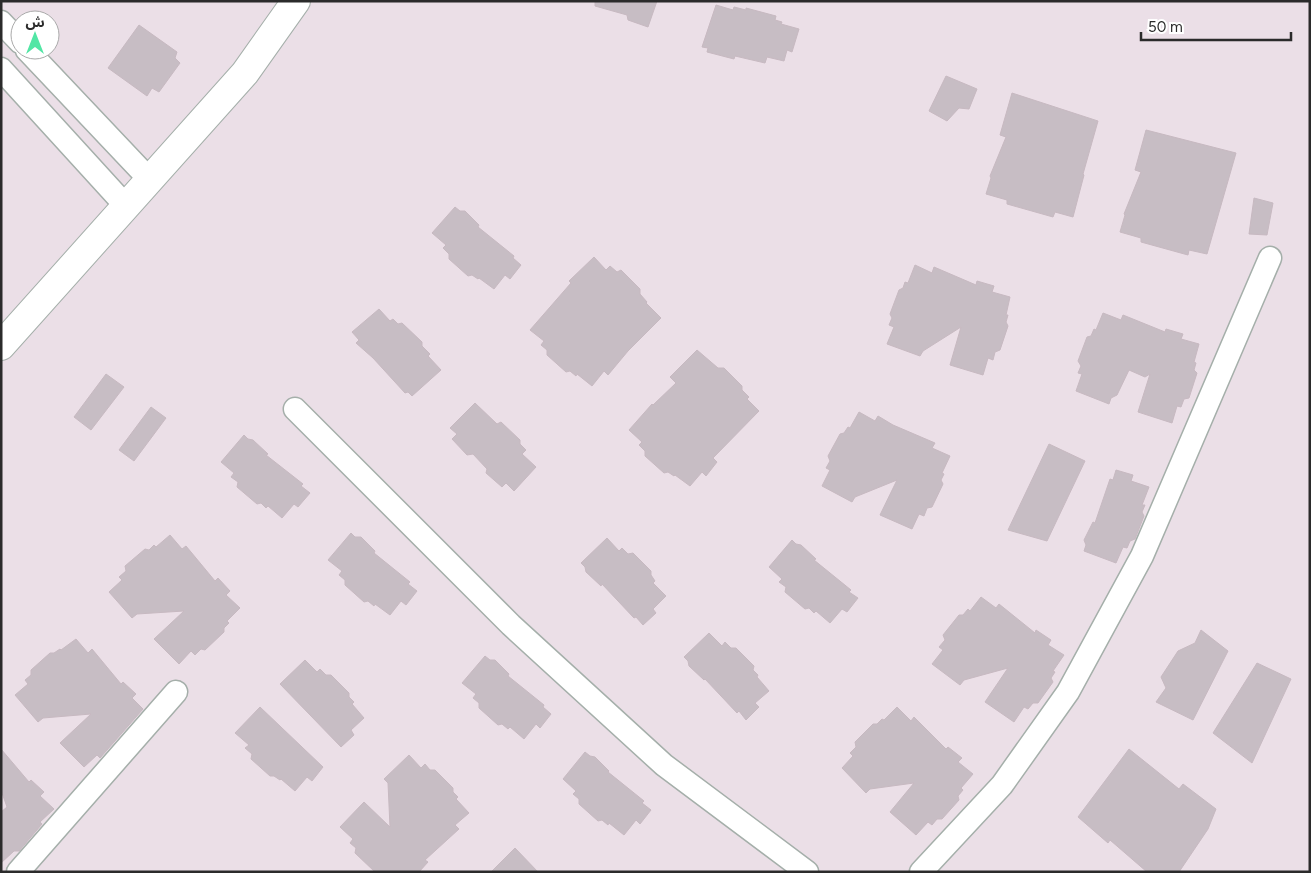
<svg xmlns="http://www.w3.org/2000/svg" width="1311" height="873" viewBox="0 0 1311 873" font-family="Figtree,'Noto Sans Arabic',sans-serif">
	<rect width="100%" height="100%" fill="#ebdfe7"/>
	<g fill="#c7bdc4" stroke="#c7b9c1">
		<path d="M 595,1 L 657,1 L 648,27 L 628,20 L 627,15 L 595,6 Z"/>
		<path d="M 716,5 L 733,10 L 734,7 L 746,10 L 746,8 L 776,16 L 775,20 L 782,22 L 781,24 L 799,29 L 792,52 L 787,50 L 784,61 L 767,57 L 765,63 L 735,56 L 734,59 L 707,52 L 708,48 L 702,47 Z"/>
		<path d="M 139,25 L 177,52 L 175,58 L 180,63 L 159,92 L 152,88 L 147,96 L 108,68 Z"/>
		<path d="M 946,76 L 977,89 L 969,109 L 959,108 L 947,121 L 929,111 Z"/>
		<path d="M 1012,93 L 1098,121 L 1083,174 L 1084,175 L 1073,217 L 1055,212 L 1053,217 L 1007,204 L 1007,200 L 986,194 L 991,178 L 990,176 L 1006,137 L 1000,135 Z"/>
		<path d="M 1146,130 L 1236,153 L 1207,254 L 1189,250 L 1188,255 L 1141,242 L 1141,238 L 1120,232 L 1125,215 L 1124,214 L 1141,172 L 1135,170 Z"/>
		<path d="M 1254,198 L 1273,203 L 1267,235 L 1249,234 Z"/>
		<path d="M 455,207 L 460,211 L 465,211 L 479,225 L 478,227 L 514,256 L 513,258 L 521,265 L 510,279 L 505,275 L 494,289 L 479,278 L 478,279 L 472,275 L 468,276 L 449,259 L 449,254 L 443,248 L 446,245 L 432,233 Z"/>
		<path d="M 594,257 L 606,270 L 610,266 L 617,272 L 621,270 L 640,289 L 640,294 L 647,302 L 646,303 L 661,318 L 628,351 L 608,375 L 604,371 L 592,386 L 577,374 L 576,376 L 570,371 L 566,372 L 547,355 L 547,350 L 541,345 L 544,341 L 530,330 L 571,283 L 569,281 Z"/>
		<path d="M 915,265 L 932,273 L 934,267 L 976,285 L 977,281 L 994,286 L 992,292 L 1010,297 L 1006,315 L 1008,315 L 1006,322 L 1008,326 L 1000,350 L 995,352 L 993,360 L 988,358 L 983,375 L 950,365 L 961,327 L 923,351 L 920,356 L 887,344 L 894,327 L 889,325 L 892,318 L 890,314 L 899,290 L 903,288 L 905,282 L 908,283 Z"/>
		<path d="M 379,309 L 390,321 L 393,319 L 398,324 L 402,323 L 422,342 L 422,346 L 430,354 L 428,356 L 441,370 L 412,396 L 408,392 L 405,393 L 373,358 L 356,343 L 359,340 L 352,332 Z"/>
		<path d="M 1103,313 L 1121,320 L 1123,315 L 1165,332 L 1166,329 L 1183,334 L 1181,339 L 1199,344 L 1194,362 L 1196,363 L 1194,370 L 1197,373 L 1189,398 L 1184,399 L 1181,407 L 1177,406 L 1172,423 L 1138,412 L 1150,374 L 1145,377 L 1129,370 L 1117,395 L 1111,398 L 1109,404 L 1076,391 L 1082,374 L 1078,373 L 1081,366 L 1078,361 L 1087,337 L 1091,336 L 1094,329 L 1096,330 Z"/>
		<path d="M 697,350 L 718,368 L 724,368 L 742,386 L 742,390 L 749,397 L 747,399 L 759,411 L 713,458 L 717,462 L 706,476 L 702,472 L 690,486 L 675,475 L 674,476 L 668,472 L 664,473 L 645,456 L 645,451 L 639,445 L 642,442 L 629,430 L 652,404 L 653,405 L 676,383 L 670,377 Z"/>
		<path d="M 106,374 L 124,387 L 91,430 L 74,417 Z"/>
		<path d="M 475,403 L 497,424 L 501,422 L 520,440 L 520,444 L 526,450 L 522,454 L 536,467 L 514,491 L 506,483 L 502,487 L 486,473 L 487,469 L 473,454 L 467,455 L 452,439 L 457,434 L 450,428 Z"/>
		<path d="M 151,407 L 166,418 L 134,461 L 119,450 Z"/>
		<path d="M 859,412 L 875,421 L 878,416 L 893,425 L 935,443 L 932,448 L 950,456 L 942,473 L 944,474 L 941,480 L 943,484 L 932,507 L 927,508 L 924,516 L 919,514 L 912,529 L 880,515 L 897,480 L 855,497 L 852,502 L 822,486 L 830,470 L 826,468 L 830,461 L 828,456 L 840,434 L 844,433 L 848,427 L 850,428 Z"/>
		<path d="M 244,435 L 248,439 L 253,440 L 268,454 L 266,455 L 303,484 L 301,486 L 310,493 L 298,507 L 294,504 L 282,518 L 268,506 L 266,508 L 261,503 L 257,504 L 237,487 L 238,482 L 231,477 L 234,473 L 221,462 Z"/>
		<path d="M 1049,444 L 1085,461 L 1047,541 L 1008,530 Z"/>
		<path d="M 1116,470 L 1133,475 L 1131,481 L 1149,487 L 1142,505 L 1145,505 L 1142,512 L 1144,516 L 1135,539 L 1130,541 L 1127,548 L 1123,547 L 1116,563 L 1084,551 L 1086,545 L 1084,540 L 1093,522 L 1095,523 L 1110,479 L 1113,480 Z"/>
		<path d="M 351,533 L 355,537 L 361,537 L 375,551 L 374,553 L 410,582 L 408,584 L 417,591 L 406,605 L 401,601 L 390,615 L 375,604 L 374,606 L 368,601 L 364,602 L 345,585 L 345,580 L 339,575 L 342,571 L 328,560 Z"/>
		<path d="M 170,535 L 182,549 L 186,546 L 215,581 L 218,578 L 230,591 L 226,595 L 240,608 L 227,621 L 229,623 L 224,628 L 224,632 L 205,650 L 201,649 L 195,655 L 191,651 L 179,664 L 154,639 L 184,611 L 137,614 L 132,618 L 109,592 L 122,580 L 119,577 L 126,571 L 125,566 L 145,549 L 149,550 L 154,545 L 156,547 Z"/>
		<path d="M 607,538 L 619,551 L 622,548 L 628,554 L 633,553 L 651,571 L 651,575 L 655,581 L 653,583 L 666,596 L 653,609 L 656,613 L 643,625 L 636,617 L 634,618 L 602,584 L 601,586 L 586,572 L 585,567 L 581,563 Z"/>
		<path d="M 792,540 L 796,544 L 801,545 L 816,559 L 814,560 L 851,590 L 849,592 L 858,598 L 847,612 L 842,609 L 830,623 L 816,611 L 814,613 L 809,608 L 805,609 L 785,592 L 786,587 L 779,582 L 782,579 L 769,567 Z"/>
		<path d="M 981,597 L 996,608 L 999,604 L 1035,633 L 1036,630 L 1051,640 L 1048,645 L 1064,655 L 1053,671 L 1055,672 L 1051,678 L 1053,682 L 1038,703 L 1033,703 L 1028,709 L 1024,707 L 1014,722 L 985,702 L 1008,668 L 964,680 L 960,685 L 932,664 L 943,650 L 939,647 L 945,640 L 943,635 L 959,615 L 963,615 L 968,609 L 970,611 Z"/>
		<path d="M 1201,630 L 1228,651 L 1193,720 L 1156,702 L 1166,688 L 1161,677 L 1178,651 L 1195,643 Z"/>
		<path d="M 709,633 L 722,646 L 725,642 L 731,648 L 736,648 L 754,666 L 753,670 L 758,675 L 757,677 L 769,691 L 755,703 L 759,707 L 746,720 L 739,711 L 737,713 L 705,679 L 704,680 L 689,666 L 688,661 L 684,657 Z"/>
		<path d="M 76,639 L 88,653 L 92,649 L 121,684 L 123,682 L 136,694 L 132,698 L 143,709 L 100,758 L 97,755 L 84,767 L 60,743 L 91,714 L 43,718 L 38,722 L 15,695 L 28,684 L 25,680 L 31,675 L 31,670 L 50,653 L 54,653 L 60,649 L 61,650 Z"/>
		<path d="M 485,656 L 490,660 L 495,660 L 509,674 L 508,676 L 544,705 L 543,707 L 551,714 L 540,728 L 536,724 L 524,739 L 510,727 L 508,729 L 502,724 L 498,725 L 479,708 L 479,703 L 473,698 L 476,694 L 462,683 Z"/>
		<path d="M 305,660 L 317,672 L 320,669 L 326,675 L 331,675 L 349,693 L 349,697 L 354,702 L 352,704 L 364,718 L 351,730 L 354,735 L 341,747 L 280,684 Z"/>
		<path d="M 1257,663 L 1291,679 L 1252,763 L 1213,733 Z"/>
		<path d="M 260,707 L 323,767 L 312,781 L 307,777 L 295,791 L 281,779 L 280,780 L 274,776 L 270,776 L 251,759 L 252,754 L 245,748 L 249,745 L 235,733 Z"/>
		<path d="M 897,707 L 911,721 L 914,717 L 946,749 L 948,747 L 962,758 L 958,762 L 973,774 L 961,788 L 963,790 L 958,796 L 959,800 L 942,819 L 937,819 L 932,825 L 928,822 L 916,835 L 890,812 L 914,783 L 870,789 L 866,793 L 842,768 L 853,756 L 850,753 L 856,747 L 855,742 L 873,724 L 877,724 L 882,719 L 884,720 Z"/>
		<path d="M 1,749 L 29,782 L 31,780 L 44,792 L 40,796 L 54,809 L 40,822 L 42,824 L 19,851 L 14,851 L 1,863 L 1,812 L 7,807 L 1,790 Z"/>
		<path d="M 1129,749 L 1179,789 L 1183,784 L 1216,809 L 1208,829 L 1179,872 L 1147,872 L 1110,840 L 1108,843 L 1078,817 Z"/>
		<path d="M 585,752 L 590,756 L 595,757 L 609,771 L 608,772 L 644,801 L 642,803 L 651,810 L 640,824 L 636,820 L 624,835 L 609,823 L 608,825 L 602,820 L 598,821 L 579,804 L 579,799 L 573,794 L 576,791 L 563,779 Z"/>
		<path d="M 409,755 L 421,768 L 425,764 L 430,770 L 435,770 L 453,788 L 453,792 L 458,797 L 456,799 L 469,813 L 455,825 L 459,829 L 425,860 L 428,862 L 419,872 L 375,872 L 355,853 L 356,848 L 350,843 L 353,839 L 340,827 L 364,802 L 390,827 L 388,783 L 384,779 Z"/>
		<path d="M 515,848 L 538,872 L 491,872 Z"/>
	</g>
	<g fill="none" stroke-linecap="round" stroke-linejoin="round">
		<g stroke="#a5afaa" stroke-width="25">
			<g id="minor">
				<path d="M 1,22 L 20,42"/>
				<path d="M 27,50 L 150,180"/>
				<path d="M 1,69 L 126,206"/>
				<path d="M 295,409 L 511,625 L 664,765 L 807,872"/>
				<path d="M 18,872 L 176,692"/>
				<path d="M 921,872 L 1002,785 L 1068,692 L 1142,556 L 1270,258"/>
			</g>
		</g>
		<g stroke="#a5afaa" stroke-width="30">
			<path id="tertiary" d="M 1,346 L 245,73 L 296,1"/>
		</g>
		<use href="#minor" stroke="#fff" stroke-width="22"/>
		<use href="#tertiary" stroke="#fff" stroke-width="28"/>
	</g>
	<rect width="1311" height="873" fill="none" stroke="#2b2b2b" stroke-width="5"/>
	<g transform="translate(35 35)"><circle r="24" fill="#ffffff" stroke="#aaaaaa"/>
	<path d="M0-4L9 19L0 12L-9 19Z" fill="#52e6a5"/>
	<text y="-8" font-size="14" font-weight="bold" text-anchor="middle" fill="#2b2b2b">ش</text>
	</g>
	<path d="M1141 32v8h150v-8" fill="none" stroke="#2b2b2b" stroke-width="2.5"/>
	<text x="1148" y="32" font-size="15" fill="#2b2b2b" stroke="#ffffff" stroke-width="4" paint-order="stroke">50 m</text>
</svg>
